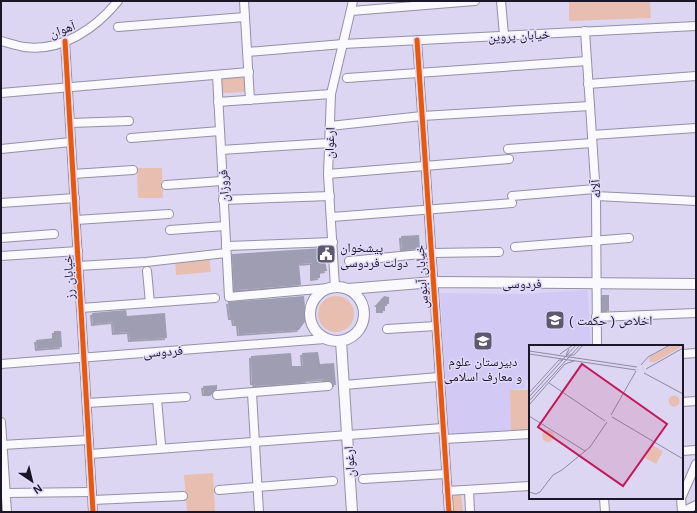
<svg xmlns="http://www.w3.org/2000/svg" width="697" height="513" viewBox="0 0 697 513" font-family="Helvetica,'Noto Naskh Arabic',sans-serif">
	<defs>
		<filter id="shadow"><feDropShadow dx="-2" dy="2" stdDeviation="0" flood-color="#0004"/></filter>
	</defs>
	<rect width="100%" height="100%" fill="#dcd6f2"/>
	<path fill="#d3c9f5" d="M 588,290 L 591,346 L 530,346 L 530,380 L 524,380 L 525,388 L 510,390 L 511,433 L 449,434 L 440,293 L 520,294 Z"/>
	<g fill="#e8beb0">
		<path d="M 569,1 L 650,1 L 651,18 L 569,21 Z"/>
		<path d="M 246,77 L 246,92 L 222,93 L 221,78 Z"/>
		<path d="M 137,168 L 162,168 L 163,198 L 138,198 Z"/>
		<path d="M 209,256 L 211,272 L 176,275 L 175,259 Z"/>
		<circle cx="336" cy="314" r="18"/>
		<path d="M 510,390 L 530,390 L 530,433 L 511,433 Z"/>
		<path d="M 213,473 L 215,512 L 187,512 L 184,475 Z"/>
		<path d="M 457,494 L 461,495 L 463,512 L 453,512 L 452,498 Z"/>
	</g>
	<g fill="#9e9db2" filter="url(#shadow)">
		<path d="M 419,235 L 420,249 L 402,250 L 401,236 Z"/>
		<path d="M 323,248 L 327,271 L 320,272 L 320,278 L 312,279 L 312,263 L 299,264 L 301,285 L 234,290 L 232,254 Z"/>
		<rect x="602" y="295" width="7" height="16"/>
		<path d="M 304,296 L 306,320 L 299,330 L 239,334 L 238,324 L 234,324 L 233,318 L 230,318 L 228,302 Z"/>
		<path d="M 384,296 L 389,297 L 389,304 L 385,304 L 385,311 L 378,311 L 378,305 L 376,305 Z"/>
		<path d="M 126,310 L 127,316 L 165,313 L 167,338 L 130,340 L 129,332 L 114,333 L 113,322 L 93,324 L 92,313 Z"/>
		<path d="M 54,331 L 61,331 L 62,347 L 37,349 L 36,340 L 54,338 Z"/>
		<path d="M 318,352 L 320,364 L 334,363 L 336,385 L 333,385 L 330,381 L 324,381 L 324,379 L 308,380 L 308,381 L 301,383 L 255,386 L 254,383 L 252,383 L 251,356 L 291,353 L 292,366 L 303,366 L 302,353 Z"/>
		<path d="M 217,385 L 217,389 L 212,394 L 204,394 L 203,386 Z"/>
	</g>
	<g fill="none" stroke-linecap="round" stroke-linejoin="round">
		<g stroke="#9490a4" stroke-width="10">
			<g id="minor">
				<path d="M 244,1 L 250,100"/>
				<path d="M 501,1 L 504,35"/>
				<path d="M 351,11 L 475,1"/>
				<path d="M 118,27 L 245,17"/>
				<path d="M 585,31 L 596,196 L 597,346"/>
				<path d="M 417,40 L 449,512"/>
				<path d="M 1,41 C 9,43 17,46 25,47 C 62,52 96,28 118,1"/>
				<path d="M 65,41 L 93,512"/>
				<path d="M 247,52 L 343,44 L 696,26"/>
				<path d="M 217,75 L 229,297 L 329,288"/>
				<path d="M 347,78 L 587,61"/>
				<path d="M 588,84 L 696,76"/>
				<path d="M 1,93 L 249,72"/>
				<path d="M 218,102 L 331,94"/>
				<path d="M 70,123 L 129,121"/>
				<path d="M 330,126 L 422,116 L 590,106"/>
				<path d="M 592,135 L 696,128"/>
				<path d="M 131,138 L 220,131"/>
				<path d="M 1,149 L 71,142"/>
				<path d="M 508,149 L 592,143"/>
				<path d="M 221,150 L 329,143"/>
				<path d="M 73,174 L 133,170"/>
				<path d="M 328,174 L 509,159"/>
				<path d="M 166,185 L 222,181"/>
				<path d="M 512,196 L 595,189"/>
				<path d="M 596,196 L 696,201"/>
				<path d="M 223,200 L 330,196"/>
				<path d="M 1,203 L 75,198"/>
				<path d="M 332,217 L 512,203"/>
				<path d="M 76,220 L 169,214"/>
				<path d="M 170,230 L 225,226"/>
				<path d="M 1,238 L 54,234"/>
				<path d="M 226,246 L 333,242"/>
				<path d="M 515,247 L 629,238"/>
				<path d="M 1,256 L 78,251"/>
				<path d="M 349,261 L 431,253 L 499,252"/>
				<path d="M 78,266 L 146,262 L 226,253"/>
				<path d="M 147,271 L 150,303"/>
				<path d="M 335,287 L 328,174 L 331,94 L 353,1"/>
				<path d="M 81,308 L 215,298"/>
				<path d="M 596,317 L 696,313"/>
				<path d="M 387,329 L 436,326"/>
				<path d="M 682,354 L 696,353"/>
				<path d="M 1,364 L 325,339"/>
				<path d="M 344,385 L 439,377"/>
				<path d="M 252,393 L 259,512"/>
				<path d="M 217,395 L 328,386"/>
				<path d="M 157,399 L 161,445"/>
				<path d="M 682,402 L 696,401"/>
				<path d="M 87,403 L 186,397"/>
				<path d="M 1,422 L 7,512"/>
				<path d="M 444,439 L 530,434"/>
				<path d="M 2,445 L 89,440"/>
				<path d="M 682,451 L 696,450"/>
				<path d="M 90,454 L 443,428"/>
				<path d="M 363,479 L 446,474"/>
				<path d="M 219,490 L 333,481"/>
				<path d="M 469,490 L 470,512"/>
				<path d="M 447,491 L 530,486"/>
				<path d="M 6,493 L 92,492"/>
				<path d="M 682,496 L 696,464"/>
				<path d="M 604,498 L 605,512"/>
				<path d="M 681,498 L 682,512"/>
				<path d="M 93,500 L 183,496"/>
				<path d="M 682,512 L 696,505"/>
			</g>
		</g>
		<g stroke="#9490a4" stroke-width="12">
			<g id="major">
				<circle cx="337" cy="314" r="27"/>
				<path d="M 348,289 L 433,282 L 696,284"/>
				<path d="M 341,341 L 352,512"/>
			</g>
		</g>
		<use href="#minor" stroke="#faf9fd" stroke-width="8"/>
		<use href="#major" stroke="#faf9fd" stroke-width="10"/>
		<g stroke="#e2dbfa" stroke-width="8">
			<g id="cycleway">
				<path d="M 417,40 L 449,512"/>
				<path d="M 65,41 L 93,512"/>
			</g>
		</g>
		<use href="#cycleway" stroke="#e8590c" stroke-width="5"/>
	</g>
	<defs>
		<g id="civic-square" transform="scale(1)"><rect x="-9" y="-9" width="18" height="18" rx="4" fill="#5f596f" stroke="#e2dbfa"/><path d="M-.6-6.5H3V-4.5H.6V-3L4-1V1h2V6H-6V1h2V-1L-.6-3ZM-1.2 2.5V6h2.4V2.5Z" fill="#fff"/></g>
		<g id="school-square" transform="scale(1)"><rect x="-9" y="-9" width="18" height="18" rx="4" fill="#5f596f" stroke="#e2dbfa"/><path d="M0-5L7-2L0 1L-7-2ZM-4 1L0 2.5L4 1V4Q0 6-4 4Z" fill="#fff"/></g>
	</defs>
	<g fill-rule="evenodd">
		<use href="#civic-square" x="326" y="254"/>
		<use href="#school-square" x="555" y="320"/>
		<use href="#school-square" x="483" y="341"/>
	</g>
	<g text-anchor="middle" stroke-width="3" stroke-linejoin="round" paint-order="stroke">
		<g font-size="13" fill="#1b1628" stroke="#e2dbfa">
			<text transform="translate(62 29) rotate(-20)" y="5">آهوان</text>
			<text transform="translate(519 35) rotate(-3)" y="5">خیابان پروین</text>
			<text transform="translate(329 143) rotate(-88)" y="5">ارغوان</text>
			<text transform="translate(223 186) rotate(-93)" y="5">فروزان</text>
			<text transform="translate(595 189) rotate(-93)" y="5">آلاله</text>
			<text transform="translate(68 277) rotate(-93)" y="5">خیابان رز</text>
			<text transform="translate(421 277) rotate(-94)" y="5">خیابان آبنوس</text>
			<text x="522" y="288">فردوسی</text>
			<text transform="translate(163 351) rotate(-4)" y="5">فردوسی</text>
			<text transform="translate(349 462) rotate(-94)" y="5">ارغوان</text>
		</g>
		<g font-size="13" fill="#1b1628" stroke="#e2dbfa" text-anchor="start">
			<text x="340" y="252">پیشخوان<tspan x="340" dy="15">دولت فردوسی</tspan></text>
			<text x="569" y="325">اخلاص ( حکمت )</text>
			<text x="483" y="366" text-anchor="middle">دبیرستان علوم<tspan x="483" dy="15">و معارف اسلامی</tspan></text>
		</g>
	</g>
	<g transform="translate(529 345)">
		<rect width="154" height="154" fill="#dcd6f2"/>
		<path d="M 142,0 L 154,1 L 126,17 L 120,17 L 121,12 ZM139.5 56a5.5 5.5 0 1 1 11 0a5.5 5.5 0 1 1-11 0ZM13 91a6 6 0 1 1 12 0a6 6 0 1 1-12 0ZM 123,100 L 134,106 L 127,119 L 116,113 Z" fill="#e8beb0"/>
		<path fill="none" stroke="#8f89a1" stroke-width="1" d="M 40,4 L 37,10 L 45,10 L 54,0M 0,6 L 108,22M 0,9 L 107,25M 31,9 L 44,0M 112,20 L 119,12 L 141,0M 117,24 L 154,3M 115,28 L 154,49M 20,38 L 76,76M 0,48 L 30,15 L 34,15M 0,52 L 47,0M 0,56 L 51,0M 0,60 L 36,19 L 45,16M 82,70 L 107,26M 0,71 L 56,106M 83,72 L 154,114M 0,147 L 7,149 L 11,147 L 24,130 L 33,125 L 61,102 L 78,77"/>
		<path fill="#c2185b" fill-opacity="0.15" stroke="#c2185b" stroke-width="2" d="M 53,19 L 138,79 L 94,141 L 9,82 Z"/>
		<rect width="154" height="154" fill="none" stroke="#1b1628" stroke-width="2"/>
	</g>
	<rect width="697" height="513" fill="none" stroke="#1b1628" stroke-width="4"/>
	<g transform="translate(32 481) rotate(145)" stroke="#e2dbfa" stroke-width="3" paint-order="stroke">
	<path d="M0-3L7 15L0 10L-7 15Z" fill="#1b1628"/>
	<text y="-6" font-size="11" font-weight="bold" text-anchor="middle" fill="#1b1628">N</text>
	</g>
</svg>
